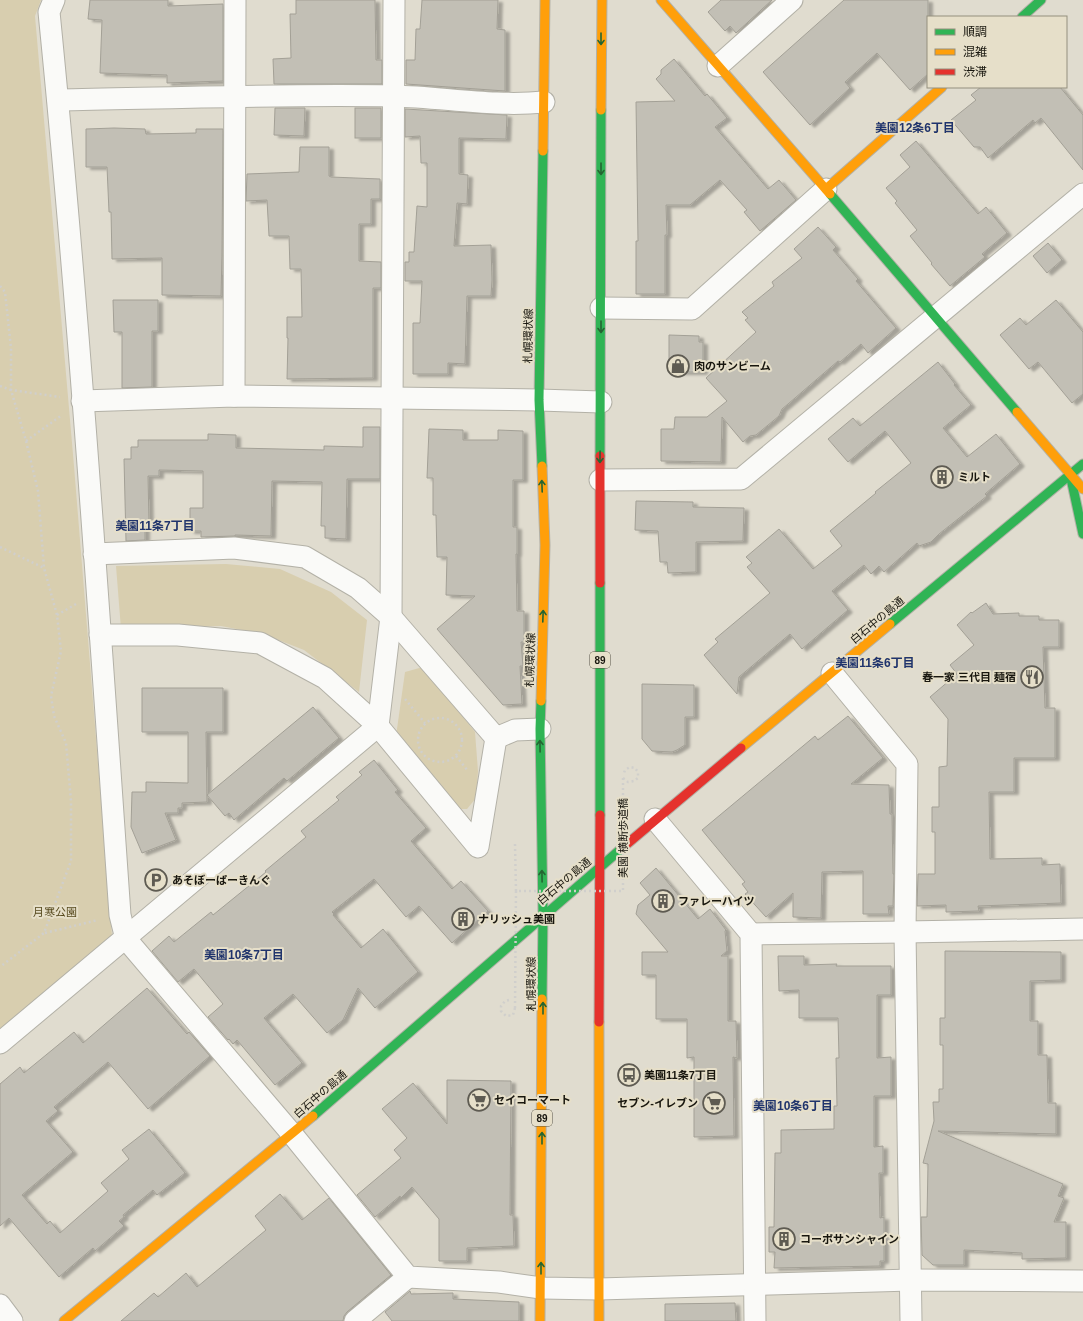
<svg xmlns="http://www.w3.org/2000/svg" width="1083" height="1321" viewBox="0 0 1083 1321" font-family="Helvetica,'Noto Sans JP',sans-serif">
	<defs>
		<filter id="shadow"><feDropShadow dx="4.5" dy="2.5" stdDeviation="1" flood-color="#0004"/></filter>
	</defs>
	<rect width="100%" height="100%" fill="#e0dccf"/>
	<g fill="#d8ceaf">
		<path d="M 0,0 L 41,0 L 35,16 L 74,466 L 112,936 L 0,1032 Z"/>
		<path d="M 226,564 L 280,569 L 331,592 L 367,620 L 359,692 L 304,650 L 263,634 L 221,626 L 121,629 L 116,566 Z"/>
		<path d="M 423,667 L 475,732 L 478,771 L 476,798 L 467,809 L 455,809 L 396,736 L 405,672 Z"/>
	</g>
	<g fill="#c2bfb5" stroke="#a3a096" filter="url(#shadow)">
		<path d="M 90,0 L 168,0 L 168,6 L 223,4 L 223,81 L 167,83 L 167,75 L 100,73 L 102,20 L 88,19 Z"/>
		<path d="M 296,0 L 375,0 L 376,60 L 382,60 L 382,84 L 274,84 L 273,59 L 291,58 L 290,14 L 296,14 Z"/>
		<path d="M 422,0 L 498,0 L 497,29 L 505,30 L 505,91 L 406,84 L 406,60 L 415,60 L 416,29 L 420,29 Z"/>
		<path d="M 721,0 L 772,0 L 736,33 L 730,26 L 725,31 L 708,12 Z"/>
		<path d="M 844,0 L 928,0 L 928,74 L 910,90 L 877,53 L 845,82 L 850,88 L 810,125 L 763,72 Z"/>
		<path d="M 674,59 L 705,96 L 707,94 L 727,118 L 715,127 L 768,189 L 779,180 L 796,200 L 760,231 L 744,212 L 747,210 L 720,180 L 690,205 L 666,205 L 667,235 L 665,235 L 665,294 L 636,294 L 636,241 L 638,241 L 636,102 L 675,101 L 656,79 L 661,74 L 661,70 Z"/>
		<path d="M 981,87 L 1060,87 L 1083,115 L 1083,170 L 1041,118 L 1035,123 L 1033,120 L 988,158 L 980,147 L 974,147 L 951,120 L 976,100 L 971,95 Z"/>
		<path d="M 275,108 L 305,108 L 304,136 L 274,135 Z"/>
		<rect x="355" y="108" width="26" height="30"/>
		<path d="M 405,109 L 507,115 L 506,139 L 459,138 L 459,174 L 468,175 L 467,204 L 457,203 L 454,246 L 491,245 L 492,280 L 491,296 L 467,296 L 465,364 L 448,363 L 448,374 L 413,374 L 413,323 L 420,323 L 422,281 L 405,281 L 405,262 L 409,262 L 409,252 L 414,252 L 417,206 L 427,207 L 427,163 L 421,163 L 420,136 L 405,137 Z"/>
		<path d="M 114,128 L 145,129 L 146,134 L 196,133 L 196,129 L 223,129 L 222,255 L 221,296 L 162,295 L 162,258 L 112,259 L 111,212 L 109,212 L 107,167 L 86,167 L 86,129 Z"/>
		<path d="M 916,141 L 978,214 L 986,207 L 1007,233 L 982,254 L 985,257 L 950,286 L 931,264 L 932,263 L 910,236 L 917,230 L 895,203 L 897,201 L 886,188 L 910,167 L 900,155 Z"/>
		<path d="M 300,147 L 329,147 L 329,176 L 331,177 L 380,179 L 380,199 L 371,199 L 371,224 L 359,224 L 359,261 L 381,262 L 381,288 L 373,288 L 373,378 L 287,379 L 288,338 L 287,338 L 287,317 L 302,317 L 301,269 L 290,269 L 289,236 L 269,236 L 267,200 L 246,201 L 247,174 L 299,172 Z"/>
		<path d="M 818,227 L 836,247 L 833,250 L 858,279 L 856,281 L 896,328 L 868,353 L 861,344 L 840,362 L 838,361 L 788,404 L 782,409 L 779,416 L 756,435 L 750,436 L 743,442 L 722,417 L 721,462 L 661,461 L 661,429 L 674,429 L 675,417 L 707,417 L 727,401 L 706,378 L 756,332 L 745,320 L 748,318 L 742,312 L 774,286 L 772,282 L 802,258 L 794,249 Z"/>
		<path d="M 1048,243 L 1062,260 L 1047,273 L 1033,256 Z"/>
		<path d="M 113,300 L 158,300 L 158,331 L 152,331 L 152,387 L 122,388 L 122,332 L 114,332 Z"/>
		<path d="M 1056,300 L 1083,332 L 1083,394 L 1072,403 L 1038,362 L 1029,369 L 1000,335 L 1020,318 L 1026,325 Z"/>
		<path d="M 669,335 L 699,336 L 699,342 L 703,342 L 703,372 L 669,372 Z"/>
		<path d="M 938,362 L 955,384 L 954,385 L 971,405 L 943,428 L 967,457 L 996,434 L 1020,464 L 985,494 L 987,496 L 939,534 L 931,542 L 919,546 L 917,543 L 884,572 L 879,566 L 871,574 L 864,565 L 832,591 L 848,610 L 802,649 L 790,634 L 739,677 L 737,694 L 704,655 L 718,642 L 715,639 L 770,593 L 747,567 L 752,563 L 746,557 L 779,529 L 813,569 L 842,546 L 830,531 L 876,493 L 875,492 L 911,463 L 885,431 L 848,462 L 828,439 L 853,418 L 860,426 Z"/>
		<path d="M 363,427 L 380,427 L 380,479 L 347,479 L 346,539 L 325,538 L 325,526 L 321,526 L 322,482 L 272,481 L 271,536 L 235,535 L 235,536 L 201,537 L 201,531 L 190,531 L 190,508 L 203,508 L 203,471 L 159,470 L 159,476 L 148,476 L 149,522 L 145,522 L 145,540 L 126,541 L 124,459 L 131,459 L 131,447 L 138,447 L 138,440 L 208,440 L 208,434 L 236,435 L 236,448 L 324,450 L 324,446 L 363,447 Z"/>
		<path d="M 429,429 L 463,430 L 463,440 L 498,440 L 498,430 L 523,431 L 523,480 L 513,480 L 513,527 L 517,527 L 517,554 L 516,554 L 517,611 L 524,611 L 524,642 L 521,642 L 523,666 L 520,666 L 522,704 L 503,705 L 437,629 L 475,596 L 446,595 L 447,557 L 437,557 L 436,515 L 433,515 L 433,478 L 427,478 Z"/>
		<path d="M 636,501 L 693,502 L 693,507 L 744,508 L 743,541 L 696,542 L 696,572 L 668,573 L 667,562 L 660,562 L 658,531 L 635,530 Z"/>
		<path d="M 986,603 L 993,614 L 1019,613 L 1019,616 L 1039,616 L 1039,620 L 1059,620 L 1059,647 L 1043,647 L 1045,708 L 1055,708 L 1055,758 L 1014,758 L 1014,792 L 989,792 L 990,859 L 1042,858 L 1042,865 L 1060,864 L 1061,903 L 978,906 L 979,911 L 946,912 L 946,905 L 917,906 L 918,874 L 935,874 L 935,832 L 932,832 L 932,807 L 939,807 L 939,767 L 947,766 L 948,719 L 930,697 L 957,674 L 950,665 L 974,645 L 957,625 L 971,612 L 972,613 Z"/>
		<path d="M 642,684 L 694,685 L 694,717 L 685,717 L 685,745 L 677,750 L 672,752 L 652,751 L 642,739 Z"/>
		<path d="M 142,688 L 223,688 L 223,732 L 206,732 L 207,802 L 182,803 L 182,808 L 178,808 L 178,813 L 165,813 L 176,840 L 142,853 L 131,827 L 132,792 L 146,792 L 146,782 L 188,783 L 188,732 L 142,732 Z"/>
		<path d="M 313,707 L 339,738 L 287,781 L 284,778 L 234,820 L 229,813 L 225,816 L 207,795 Z"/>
		<path d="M 848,716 L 883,758 L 851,784 L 889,785 L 890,814 L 892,814 L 893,874 L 894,874 L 893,906 L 888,906 L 889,914 L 863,914 L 863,871 L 822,872 L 821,918 L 793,917 L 793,893 L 766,917 L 745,894 L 748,892 L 742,884 L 745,882 L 702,830 L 815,736 L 818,740 Z"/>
		<path d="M 374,760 L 398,790 L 395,792 L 426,828 L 411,841 L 452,889 L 461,881 L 488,911 L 452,943 L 419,906 L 406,917 L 374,879 L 332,912 L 334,914 L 333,915 L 361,948 L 383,929 L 418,972 L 375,1008 L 358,988 L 343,1020 L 327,1033 L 293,994 L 264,1018 L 302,1063 L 275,1085 L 237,1040 L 233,1044 L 229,1039 L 228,1040 L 208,1017 L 223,1004 L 194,969 L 178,982 L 152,951 L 169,936 L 174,942 L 211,912 L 213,915 L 266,872 L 265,871 L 306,837 L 301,831 L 339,800 L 336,797 L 362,775 L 359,772 Z"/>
		<path d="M 656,868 L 698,919 L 710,909 L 726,930 L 725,931 L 727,951 L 721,956 L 728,956 L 728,1021 L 736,1021 L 737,1058 L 733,1057 L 734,1136 L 694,1137 L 694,1057 L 687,1058 L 687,1019 L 656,1019 L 656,975 L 642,975 L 642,952 L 668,952 L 636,914 L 638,905 L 650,895 L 640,883 Z"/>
		<path d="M 945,951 L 1061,952 L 1061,980 L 1030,981 L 1030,1021 L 1038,1021 L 1038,1055 L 1047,1055 L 1048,1103 L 1056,1103 L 1056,1134 L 938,1131 L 1063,1184 L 1058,1196 L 1064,1198 L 1054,1222 L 1066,1222 L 1066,1258 L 1022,1259 L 1022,1253 L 964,1250 L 964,1265 L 933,1265 L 922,1255 L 921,1217 L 927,1217 L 928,1164 L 923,1163 L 934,1121 L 933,1102 L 939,1102 L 939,1089 L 943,1089 L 943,1045 L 940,1045 L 940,1018 L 945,1018 Z"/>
		<path d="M 778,956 L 804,956 L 804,965 L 837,964 L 836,966 L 891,966 L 891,995 L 877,995 L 877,1058 L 891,1057 L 891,1096 L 874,1096 L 874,1147 L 883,1146 L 883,1173 L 879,1173 L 880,1218 L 884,1217 L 884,1261 L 880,1261 L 880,1266 L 774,1268 L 775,1252 L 769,1252 L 769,1227 L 774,1227 L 775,1153 L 781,1153 L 781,1130 L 834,1129 L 834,1106 L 837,1106 L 836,1058 L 839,1058 L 838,1018 L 799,1018 L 799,990 L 779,991 Z"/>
		<path d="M 147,988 L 187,1034 L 189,1032 L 210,1056 L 148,1109 L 108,1062 L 54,1107 L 58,1111 L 46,1121 L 73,1152 L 22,1195 L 47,1224 L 50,1221 L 60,1233 L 108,1191 L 101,1183 L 129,1159 L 122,1150 L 149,1129 L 185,1173 L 157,1195 L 153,1190 L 123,1215 L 124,1217 L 119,1221 L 124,1226 L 95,1251 L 93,1248 L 59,1277 L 9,1218 L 0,1226 L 0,1084 L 20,1067 L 24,1073 L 74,1032 L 83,1043 Z"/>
		<path d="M 447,1080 L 511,1081 L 510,1215 L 513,1215 L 514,1246 L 467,1248 L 467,1261 L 439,1261 L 439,1219 L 412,1187 L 401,1198 L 400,1196 L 375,1217 L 357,1195 L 401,1158 L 394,1150 L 407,1138 L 382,1109 L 413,1083 L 447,1124 Z"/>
		<path d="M 280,1194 L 302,1220 L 329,1198 L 391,1275 L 347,1312 L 344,1316 L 343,1321 L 121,1321 L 154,1293 L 158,1297 L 186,1273 L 197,1287 L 266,1230 L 255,1216 Z"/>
		<path d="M 410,1291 L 411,1294 L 453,1293 L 453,1299 L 519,1302 L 519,1321 L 392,1321 L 385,1312 Z"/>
		<path d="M 735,1303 L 736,1321 L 665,1321 L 665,1304 Z"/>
	</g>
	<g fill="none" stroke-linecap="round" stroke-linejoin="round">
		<g stroke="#b3b1a7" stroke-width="23">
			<g id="street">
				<path d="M 54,0 L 49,12 C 79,312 99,614 120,915 L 126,939 L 292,1134 L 408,1277 L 499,1282 L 541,1288 L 599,1289 L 911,1280 L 1083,1281"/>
				<path d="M 718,66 L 792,0"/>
				<path d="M 58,100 C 169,98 281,94 393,96 C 443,97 493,107 544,102"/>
				<path d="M 601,308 L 692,309 L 826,189"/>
				<path d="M 234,396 L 235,0"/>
				<path d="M 82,401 L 234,396 L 539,400 L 601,402"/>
				<path d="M 600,480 L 741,479 L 1083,194"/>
				<path d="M 94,554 L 234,548 L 305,557 L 358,588 L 391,617 L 496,738 L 515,730 L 540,729"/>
				<path d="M 100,635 L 178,635 L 260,643 L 325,678 L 378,726 L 478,847 L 496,738"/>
				<path d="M 832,673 L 907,764 L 905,932 L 911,1321"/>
				<path d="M 655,819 L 751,934 L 755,1321"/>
				<path d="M 751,934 L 905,932 L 1083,929"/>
				<path d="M 0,1043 L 378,726 L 391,617 L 394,0"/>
				<path d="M 0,1305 L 12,1321"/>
				<path d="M 355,1321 L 408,1277"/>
			</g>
		</g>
		<g stroke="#b3b1a7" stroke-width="11">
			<g id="fast">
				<path d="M 1022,17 L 1041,0"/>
				<path d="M 830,194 L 1017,412"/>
				<path d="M 600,456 L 601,110"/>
				<path d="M 542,466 L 539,400 L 543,151"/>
				<path d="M 1070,474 L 1083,534"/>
				<path d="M 890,624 L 1083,464"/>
				<path d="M 541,701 L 540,729 L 543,915 L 542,999"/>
				<path d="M 600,815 L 600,583"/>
				<path d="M 313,1116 L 621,849"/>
			</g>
		</g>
		<g stroke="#b3b1a7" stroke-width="11">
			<g id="slow">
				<path d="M 661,0 L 830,194"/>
				<path d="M 601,110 L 602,0"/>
				<path d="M 543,151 L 545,0"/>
				<path d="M 826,189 L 942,87"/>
				<path d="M 1017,412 L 1083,489"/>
				<path d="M 541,701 L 545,545 L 542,466"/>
				<path d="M 741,748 L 890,624"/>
				<path d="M 64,1321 L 313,1116"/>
				<path d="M 540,1321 L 542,999"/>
				<path d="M 599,1321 L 599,1022"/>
			</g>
		</g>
		<g stroke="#b3b1a7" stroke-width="11">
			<g id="jam">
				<path d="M 600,583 L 600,456"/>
				<path d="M 621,849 L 741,748"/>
				<path d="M 599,1022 L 600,815"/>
			</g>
		</g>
		<g stroke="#d0cfcc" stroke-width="2.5" stroke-dasharray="2 3" stroke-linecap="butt">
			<path d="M 0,286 L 5,292 L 11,348 L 11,390 L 60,397"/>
			<path d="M 0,386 L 11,390 L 26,441 L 38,491 L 44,568 L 57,615 L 61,651 L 51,696 L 54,716 L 66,743 L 71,801 L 71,861 L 44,933 L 0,967"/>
			<path d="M 26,441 L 62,415"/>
			<path d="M 0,547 L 44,568"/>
			<path d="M 57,615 L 76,604"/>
			<path d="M 405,699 L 425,723"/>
			<circle cx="440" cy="740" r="22"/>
			<path d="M 456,756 L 468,771"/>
			<path d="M 623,778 L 628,782 L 634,781 L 638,778 L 638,772 L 635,768 L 630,767 L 625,770 L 624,773"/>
			<path d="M 515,844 L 516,891"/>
			<path d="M 45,933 L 98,920"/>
			<path d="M 509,1000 L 505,1001 L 501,1006 L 501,1011 L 506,1016 L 513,1015 L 515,1008"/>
		</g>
		<use href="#street" stroke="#fafaf8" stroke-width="21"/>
		<use href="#fast" stroke="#30b455" stroke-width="9"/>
		<use href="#slow" stroke="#ff9f0a" stroke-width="9"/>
		<use href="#jam" stroke="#e5322d" stroke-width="9"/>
		<path stroke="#d0cfcc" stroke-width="2.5" stroke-dasharray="2 3" stroke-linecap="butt" d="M 515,1008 L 516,891 L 623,891 L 623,776"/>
	</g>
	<defs><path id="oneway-shaft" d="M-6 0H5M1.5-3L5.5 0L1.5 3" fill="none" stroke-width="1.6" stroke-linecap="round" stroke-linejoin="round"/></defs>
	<g stroke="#246532">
		<use href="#oneway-shaft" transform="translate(601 39) rotate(90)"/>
		<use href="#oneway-shaft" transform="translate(601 169) rotate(90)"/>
		<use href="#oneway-shaft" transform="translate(601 327) rotate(90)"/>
		<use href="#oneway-shaft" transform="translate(600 457) rotate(91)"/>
		<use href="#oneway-shaft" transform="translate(542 486) rotate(-92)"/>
		<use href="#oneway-shaft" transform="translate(543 616) rotate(-88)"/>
		<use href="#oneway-shaft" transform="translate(540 746) rotate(-91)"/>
		<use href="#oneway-shaft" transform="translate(542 876) rotate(-91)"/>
		<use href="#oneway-shaft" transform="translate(543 1008) rotate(-90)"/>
		<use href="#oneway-shaft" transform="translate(542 1138) rotate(-90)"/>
		<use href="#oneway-shaft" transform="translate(541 1268) rotate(-90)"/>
	</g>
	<defs>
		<g id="shop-ring" transform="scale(1.15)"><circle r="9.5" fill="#e6dfc9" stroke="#5e5b52" stroke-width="1.5"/><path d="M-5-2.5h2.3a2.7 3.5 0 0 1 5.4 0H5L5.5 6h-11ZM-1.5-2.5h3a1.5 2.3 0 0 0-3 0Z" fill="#5e5b52"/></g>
		<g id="building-ring" transform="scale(1.15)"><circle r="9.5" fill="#e6dfc9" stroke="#5e5b52" stroke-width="1.5"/><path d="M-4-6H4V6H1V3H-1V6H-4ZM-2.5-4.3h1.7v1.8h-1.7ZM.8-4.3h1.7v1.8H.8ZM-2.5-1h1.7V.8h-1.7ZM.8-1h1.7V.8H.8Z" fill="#5e5b52"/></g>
		<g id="restaurant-ring" transform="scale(1.15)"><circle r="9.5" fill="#e6dfc9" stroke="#5e5b52" stroke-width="1.5"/><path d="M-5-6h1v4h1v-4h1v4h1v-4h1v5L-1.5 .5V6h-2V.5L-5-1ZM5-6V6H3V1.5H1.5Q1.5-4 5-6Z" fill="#5e5b52"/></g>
		<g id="parking-ring" transform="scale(1.15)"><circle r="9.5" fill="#e6dfc9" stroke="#5e5b52" stroke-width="1.5"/><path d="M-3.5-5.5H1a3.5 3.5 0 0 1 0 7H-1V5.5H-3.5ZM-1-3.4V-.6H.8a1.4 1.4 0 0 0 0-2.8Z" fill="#5e5b52"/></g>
		<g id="bus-ring" transform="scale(1.15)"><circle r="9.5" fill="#e6dfc9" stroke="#5e5b52" stroke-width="1.5"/><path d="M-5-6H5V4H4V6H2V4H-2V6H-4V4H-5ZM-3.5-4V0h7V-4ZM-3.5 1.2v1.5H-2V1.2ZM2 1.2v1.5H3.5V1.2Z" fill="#5e5b52"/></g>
		<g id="supermarket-ring" transform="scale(1.15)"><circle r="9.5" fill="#e6dfc9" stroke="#5e5b52" stroke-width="1.5"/><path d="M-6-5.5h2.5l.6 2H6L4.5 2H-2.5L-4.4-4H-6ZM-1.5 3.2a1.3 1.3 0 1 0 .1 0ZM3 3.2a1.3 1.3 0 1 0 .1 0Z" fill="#5e5b52"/></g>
	</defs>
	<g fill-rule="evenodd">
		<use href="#shop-ring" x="678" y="366"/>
		<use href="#building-ring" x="942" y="477"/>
		<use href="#restaurant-ring" x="1032" y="677"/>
		<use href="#parking-ring" x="156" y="880"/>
		<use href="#building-ring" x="663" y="901"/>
		<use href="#building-ring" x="463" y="919"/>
		<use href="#bus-ring" x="629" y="1075"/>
		<use href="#supermarket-ring" x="479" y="1100"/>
		<use href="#supermarket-ring" x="714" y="1103"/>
		<use href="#building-ring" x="784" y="1239"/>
	</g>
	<g text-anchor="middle" stroke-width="4" stroke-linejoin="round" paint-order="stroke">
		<g fill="#e6dfc9" stroke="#565246" stroke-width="1">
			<rect x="590" y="652" width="20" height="16" rx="3"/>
			<rect x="532" y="1110" width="20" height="16" rx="3"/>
		</g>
		<g font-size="10" font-weight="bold" fill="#18160e">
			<text x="600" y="664">89</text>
			<text x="542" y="1122">89</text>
		</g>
		<g font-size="11" fill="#18160e" stroke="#e6dfc9">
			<text transform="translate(528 336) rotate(-89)" y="4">札幌環状線</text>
			<text transform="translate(877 620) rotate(-40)" y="4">白石中の島通</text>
			<text transform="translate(530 660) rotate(-88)" y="4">札幌環状線</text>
			<text transform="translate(623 838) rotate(-90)" y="4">美園 横断歩道橋</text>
			<text transform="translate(564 881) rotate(-40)" y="4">白石中の島通</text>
			<text transform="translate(531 984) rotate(-90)" y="4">札幌環状線</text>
			<text transform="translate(320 1094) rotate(-41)" y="4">白石中の島通</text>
		</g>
		<g font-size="11" font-weight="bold" fill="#18160e" stroke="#e6dfc9" text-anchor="start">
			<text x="694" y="370">肉のサンビーム</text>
			<text x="958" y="481">ミルト</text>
			<text x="1016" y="681" text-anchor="end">春一家 三代目 麺宿</text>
			<text x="172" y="884">あそぼーぱーきんぐ</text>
			<text x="678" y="905">ファレーハイツ</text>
			<text x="478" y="923">ナリッシュ美園</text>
			<text x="644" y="1079">美園11条7丁目</text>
			<text x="494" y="1104">セイコーマート</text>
			<text x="698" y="1107" text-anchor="end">セブン-イレブン</text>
			<text x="800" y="1243">コーポサンシャイン</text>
		</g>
		<g font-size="11" fill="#56491d" stroke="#e6dfc9">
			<text x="55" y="916">月寒公園</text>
		</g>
		<g font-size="12" font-weight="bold" fill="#20346c" stroke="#e6dfc9">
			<text x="915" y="132">美園12条6丁目</text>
			<text x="155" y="530">美園11条7丁目</text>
			<text x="875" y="667">美園11条6丁目</text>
			<text x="244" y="959">美園10条7丁目</text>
			<text x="793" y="1110">美園10条6丁目</text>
		</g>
	</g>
	<rect x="927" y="16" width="140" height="72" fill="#e6dfc9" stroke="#948f7e"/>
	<rect x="935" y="29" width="20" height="6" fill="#30b455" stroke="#948f7e"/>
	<text x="963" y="36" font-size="12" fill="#18160e">順調</text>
	<rect x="935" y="49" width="20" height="6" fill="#ff9f0a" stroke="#948f7e"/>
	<text x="963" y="56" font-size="12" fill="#18160e">混雑</text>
	<rect x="935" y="69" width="20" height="6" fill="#e5322d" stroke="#948f7e"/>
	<text x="963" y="76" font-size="12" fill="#18160e">渋滞</text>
</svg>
